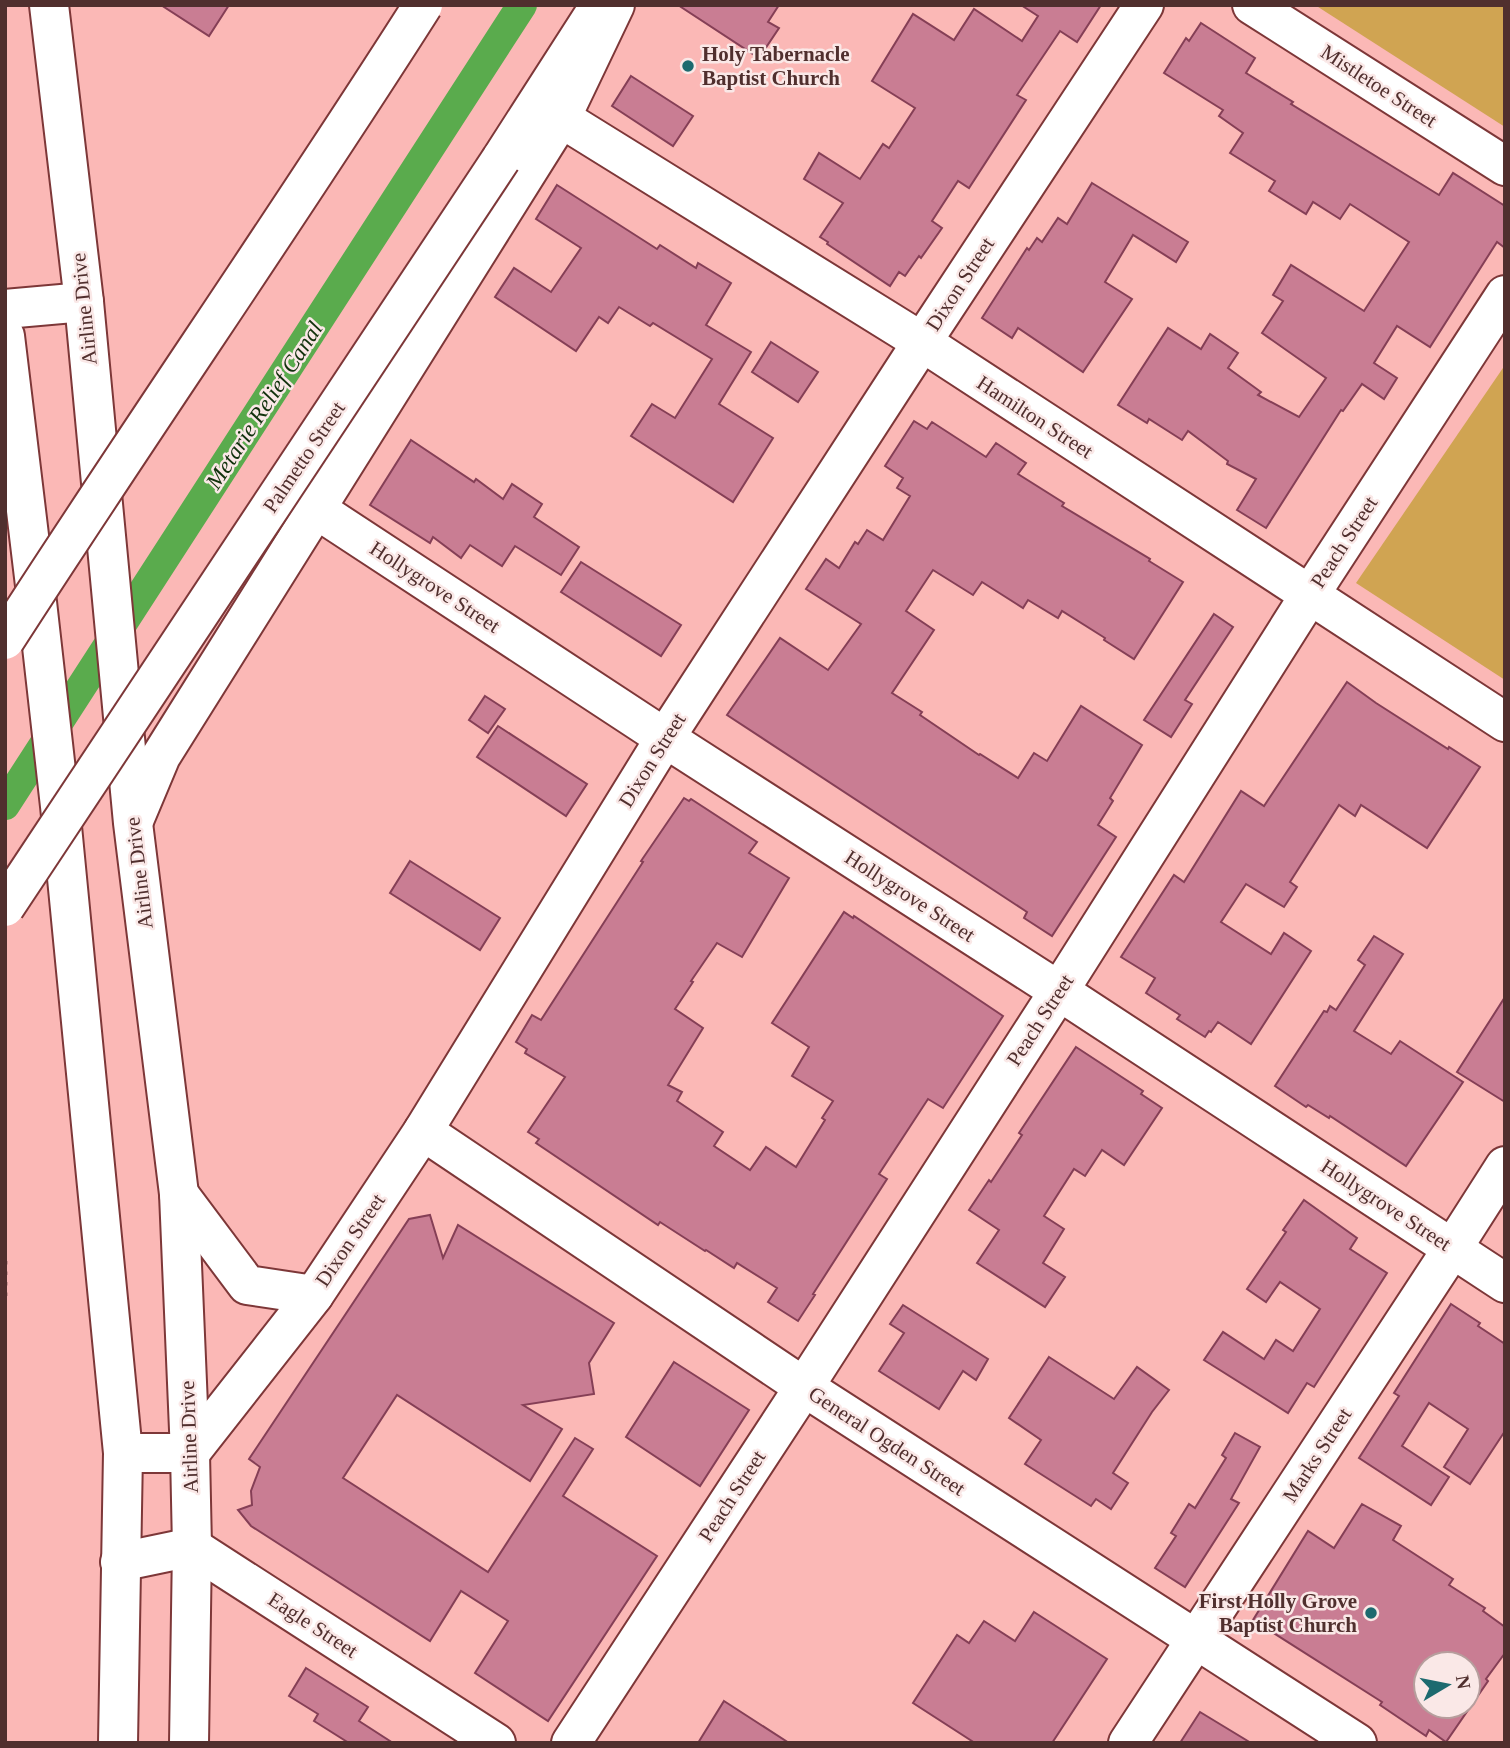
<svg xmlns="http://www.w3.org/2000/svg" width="1510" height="1748" viewBox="0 0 1510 1748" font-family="'Times New Roman',serif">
	<rect width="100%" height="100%" fill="#fbb8b6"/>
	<g fill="#d0a452">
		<path d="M 1315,5 L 1505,5 L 1505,127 Z"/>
		<path d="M 1505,365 L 1505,680 L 1356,583 Z"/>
	</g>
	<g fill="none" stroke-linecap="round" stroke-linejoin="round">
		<path stroke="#5aab4d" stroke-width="30" d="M 5,805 L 522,5"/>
	</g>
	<g fill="#c97d93" stroke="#853f56" stroke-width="2" fill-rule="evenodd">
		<path d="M 161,5 L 229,5 L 209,36 Z"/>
		<path d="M 678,5 L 779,5 L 768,22 L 779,28 L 759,58 Z"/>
		<path d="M 1021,5 L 1101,5 L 1077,42 L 1060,31 L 1017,95 L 1026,100 L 969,188 L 958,181 L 932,221 L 942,228 L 921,258 L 919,256 L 905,276 L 899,272 L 890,286 L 827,244 L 828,242 L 820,237 L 843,203 L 804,179 L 819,153 L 860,179 L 883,144 L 889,148 L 915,108 L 872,81 L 913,14 L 954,40 L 974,9 L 1022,41 L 1038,16 Z"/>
		<path d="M 1201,23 L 1255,58 L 1246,73 L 1293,102 L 1291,104 L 1439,195 L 1453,173 L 1505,206 L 1505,248 L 1497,242 L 1430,347 L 1397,326 L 1374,363 L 1397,378 L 1384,399 L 1362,384 L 1343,411 L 1341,410 L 1266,528 L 1237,510 L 1256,479 L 1227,464 L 1228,461 L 1188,431 L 1182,440 L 1149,419 L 1147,423 L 1118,405 L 1168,328 L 1201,349 L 1210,334 L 1238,353 L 1228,368 L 1261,392 L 1258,395 L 1299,417 L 1326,378 L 1262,333 L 1283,301 L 1273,295 L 1291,265 L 1364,311 L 1409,242 L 1350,204 L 1340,219 L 1313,202 L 1306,214 L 1269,191 L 1275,181 L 1230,153 L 1243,133 L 1219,116 L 1223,110 L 1164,73 L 1186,38 L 1189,41 Z"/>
		<path d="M 631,76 L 693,116 L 673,146 L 612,106 Z"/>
		<path d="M 1092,183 L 1188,242 L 1176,262 L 1133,235 L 1105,282 L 1132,299 L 1083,372 L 1018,328 L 1012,338 L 982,318 L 1027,248 L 1029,250 L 1037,238 L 1042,242 L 1058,218 L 1067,224 Z"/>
		<path d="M 557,185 L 657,249 L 660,245 L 696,268 L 698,263 L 731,283 L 706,325 L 751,352 L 719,404 L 773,438 L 733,502 L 631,436 L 652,404 L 675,418 L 712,359 L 653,323 L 650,326 L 619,307 L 608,323 L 599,317 L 576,351 L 495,297 L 514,268 L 551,292 L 581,248 L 536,219 Z"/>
		<path d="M 771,342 L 818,372 L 798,402 L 752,372 Z"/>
		<path d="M 914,421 L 927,429 L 932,422 L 986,457 L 996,443 L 1026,463 L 1018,474 L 1064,503 L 1062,506 L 1150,559 L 1149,561 L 1183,582 L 1134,659 L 1104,640 L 1105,638 L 1062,611 L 1058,618 L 1028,600 L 1023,608 L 982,582 L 973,595 L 933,570 L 906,611 L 934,630 L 892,693 L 922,712 L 920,715 L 979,755 L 980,754 L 1018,778 L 1034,753 L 1047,761 L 1081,706 L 1142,745 L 1110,798 L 1113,801 L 1098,825 L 1116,837 L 1052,936 L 1024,918 L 1027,912 L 727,715 L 780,638 L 828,670 L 861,624 L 806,589 L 826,559 L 839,568 L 855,542 L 858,544 L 867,530 L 883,540 L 910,496 L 897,488 L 903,478 L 885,466 Z"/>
		<path d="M 411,440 L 474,482 L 476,479 L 503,499 L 512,484 L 542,504 L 534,517 L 579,547 L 561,575 L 515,546 L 502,566 L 470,545 L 461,558 L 433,537 L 430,543 L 370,505 Z"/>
		<path d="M 581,562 L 681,625 L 661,656 L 561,592 Z"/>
		<path d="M 1214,614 L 1233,627 L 1185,700 L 1192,704 L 1171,737 L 1144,720 Z"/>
		<path d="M 1347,682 L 1376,703 L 1448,749 L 1449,747 L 1480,767 L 1427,848 L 1361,805 L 1355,816 L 1339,805 L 1290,882 L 1297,887 L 1284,907 L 1246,884 L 1221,922 L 1271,954 L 1284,933 L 1311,951 L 1251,1044 L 1218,1022 L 1211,1032 L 1209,1031 L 1205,1037 L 1177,1019 L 1180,1015 L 1146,993 L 1155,978 L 1121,957 L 1174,875 L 1184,882 L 1241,791 L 1264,806 Z"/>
		<path d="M 485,696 L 505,709 L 488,733 L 469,720 Z"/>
		<path d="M 498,726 L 587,784 L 566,816 L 477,757 Z"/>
		<path d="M 684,798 L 689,801 L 691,799 L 757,842 L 749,853 L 789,878 L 742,957 L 717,943 L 691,981 L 693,982 L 675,1009 L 703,1028 L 668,1085 L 682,1092 L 677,1101 L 723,1132 L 714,1146 L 750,1170 L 766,1147 L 796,1167 L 825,1120 L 822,1118 L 833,1101 L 792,1076 L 809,1047 L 772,1023 L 844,912 L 853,918 L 854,916 L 1003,1016 L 943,1108 L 928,1099 L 879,1174 L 887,1179 L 813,1294 L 815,1295 L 798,1321 L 768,1302 L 777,1288 L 737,1263 L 734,1268 L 706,1250 L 705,1251 L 660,1222 L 658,1225 L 536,1143 L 539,1139 L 528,1132 L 565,1077 L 525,1053 L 527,1049 L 516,1042 L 532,1015 L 541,1020 L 643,862 L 641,861 Z"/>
		<path d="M 410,861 L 500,918 L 480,950 L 390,893 Z"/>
		<path d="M 1374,936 L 1403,954 L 1354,1031 L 1391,1054 L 1400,1041 L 1463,1082 L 1406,1166 L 1330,1116 L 1329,1118 L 1308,1105 L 1306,1107 L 1275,1086 L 1324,1011 L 1327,1012 L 1330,1006 L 1336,1010 L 1365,965 L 1358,960 Z"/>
		<path d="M 1505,997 L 1505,1102 L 1457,1072 Z"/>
		<path d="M 1076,1047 L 1143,1091 L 1141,1094 L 1162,1108 L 1124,1165 L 1102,1150 L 1085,1176 L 1074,1169 L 1044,1216 L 1064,1229 L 1043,1263 L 1065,1277 L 1045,1307 L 977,1263 L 999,1230 L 969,1210 L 989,1180 L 991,1182 L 1022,1135 L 1019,1133 Z"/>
		<path d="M 1304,1200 L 1357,1238 L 1350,1249 L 1387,1273 L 1314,1387 L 1307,1383 L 1288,1413 L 1204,1360 L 1223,1332 L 1264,1359 L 1276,1340 L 1293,1351 L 1320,1309 L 1280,1282 L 1266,1302 L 1247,1289 L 1286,1232 L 1283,1230 Z"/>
		<path d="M 430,1215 L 443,1258 L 458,1225 L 614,1323 L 589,1363 L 594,1394 L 523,1405 L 562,1429 L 530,1481 L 397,1395 L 343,1478 L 488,1572 L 575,1438 L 593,1449 L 563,1496 L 657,1556 L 548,1721 L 475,1673 L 508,1621 L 461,1591 L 430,1641 L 251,1526 L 238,1510 L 252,1505 L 251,1491 L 260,1467 L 249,1459 L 409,1219 Z"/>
		<path d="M 1451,1304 L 1480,1323 L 1478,1326 L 1505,1344 L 1505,1431 L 1470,1484 L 1444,1467 L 1468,1429 L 1429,1403 L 1402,1446 L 1449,1477 L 1431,1505 L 1359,1458 L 1399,1396 L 1394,1393 Z"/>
		<path d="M 903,1305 L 988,1359 L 976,1380 L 963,1371 L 939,1409 L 879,1371 L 904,1333 L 890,1324 Z"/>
		<path d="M 1049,1357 L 1114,1399 L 1137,1367 L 1169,1390 L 1152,1412 L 1113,1473 L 1128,1483 L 1111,1509 L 1096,1499 L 1091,1506 L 1025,1464 L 1041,1440 L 1009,1418 Z"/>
		<path d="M 674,1362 L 749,1410 L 700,1486 L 626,1437 Z"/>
		<path d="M 1235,1433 L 1260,1447 L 1231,1499 L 1239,1503 L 1185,1587 L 1155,1568 L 1176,1536 L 1171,1533 L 1189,1504 L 1195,1508 L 1226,1458 L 1222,1455 Z"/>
		<path d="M 1362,1504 L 1401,1526 L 1393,1540 L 1453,1579 L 1449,1585 L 1485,1608 L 1483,1611 L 1505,1627 L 1505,1653 L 1486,1679 L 1488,1681 L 1446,1742 L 1429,1730 L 1426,1736 L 1380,1705 L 1382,1702 L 1253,1620 L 1308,1531 L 1334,1548 ZM 1426,1664 L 1468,1664 L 1468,1706 L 1426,1706 Z"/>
		<path d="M 1034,1612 L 1107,1659 L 1052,1743 L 975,1743 L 913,1703 L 957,1635 L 969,1643 L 984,1621 L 1015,1641 Z"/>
		<path d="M 306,1668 L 368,1707 L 359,1721 L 393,1743 L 349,1743 L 314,1721 L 318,1714 L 289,1696 Z"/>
		<path d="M 724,1701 L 789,1743 L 698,1743 Z"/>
		<path d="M 1200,1712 L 1251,1743 L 1180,1743 Z"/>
	</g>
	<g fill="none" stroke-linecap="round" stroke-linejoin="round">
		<g stroke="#7d3738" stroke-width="42">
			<g id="minor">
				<path d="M 1252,5 L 1505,166"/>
				<path d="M 561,118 L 922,342 L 1505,722"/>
				<path d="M 501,159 L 600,5"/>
				<path d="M 316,509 L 665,738 L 1059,991 L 1505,1283"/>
				<path d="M 423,1131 L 804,1387 L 1357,1743"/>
				<path d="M 123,1453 L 190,1453 L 314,1295 L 423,1131 L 665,738 L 922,342 L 1144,5"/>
				<path d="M 120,1562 L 192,1547 L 496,1743"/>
				<path d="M 571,1743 L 804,1387 L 1059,991 L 1309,596 L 1505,295"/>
				<path d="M 1128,1743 L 1452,1249 L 1505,1166"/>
			</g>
		</g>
		<g stroke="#7d3738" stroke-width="42">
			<g id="highway">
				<path d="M 49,5 L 84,302 L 133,823 L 179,1194 L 190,1453 L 192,1547 L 189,1743"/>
				<path d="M 5,309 L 84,302"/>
				<path d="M 5,336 L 37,602 L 60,806 L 123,1453 L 118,1743"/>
				<path d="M 135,818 L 161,756 L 561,118 L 615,5"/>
				<path d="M 179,1194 L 247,1285 L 314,1295"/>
			</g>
		</g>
		<use href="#minor" stroke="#fff" stroke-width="38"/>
		<use href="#highway" stroke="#fff" stroke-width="38"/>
		<path stroke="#a37170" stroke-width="5" stroke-dasharray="3.5 7" stroke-linecap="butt" d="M 5,1261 L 5,1297"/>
		<g stroke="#7d3738" stroke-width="42" stroke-linecap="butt">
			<g id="minor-bridge">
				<path d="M 5,640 C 142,427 287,219 423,5"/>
				<path d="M 5,907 L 501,159"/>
			</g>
		</g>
		<use href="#minor-bridge" stroke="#fff" stroke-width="38"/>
	</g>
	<g fill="#1d6a6f" stroke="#fae8e7" stroke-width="2.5">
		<circle cx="688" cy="66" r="7"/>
		<circle cx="1371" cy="1613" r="7"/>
	</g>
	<g text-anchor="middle" stroke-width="5" stroke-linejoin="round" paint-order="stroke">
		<g font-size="21" font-weight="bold" fill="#502f2e" stroke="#fae8e7" text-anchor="start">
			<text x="702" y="61">Holy Tabernacle<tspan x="702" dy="24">Baptist Church</tspan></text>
			<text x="1357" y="1608" text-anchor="end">First Holly Grove<tspan x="1357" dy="24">Baptist Church</tspan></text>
		</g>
		<g font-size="21" fill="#502f2e" stroke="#fae8e7">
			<text transform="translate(1379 86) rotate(33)" y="7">Mistletoe Street</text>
			<text transform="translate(960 284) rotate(-57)" y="7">Dixon Street</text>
			<text transform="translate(84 309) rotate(-96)" y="7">Airline Drive</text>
			<text transform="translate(1035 417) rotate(33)" y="7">Hamilton Street</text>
			<text transform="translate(304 457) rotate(-56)" y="7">Palmetto Street</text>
			<text transform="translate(1344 542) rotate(-57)" y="7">Peach Street</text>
			<text transform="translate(435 587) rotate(33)" y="7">Hollygrove Street</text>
			<text transform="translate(652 760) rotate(-58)" y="7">Dixon Street</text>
			<text transform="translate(139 873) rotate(-97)" y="7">Airline Drive</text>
			<text transform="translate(910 896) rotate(33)" y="7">Hollygrove Street</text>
			<text transform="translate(1040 1020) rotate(-57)" y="7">Peach Street</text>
			<text transform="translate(1386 1205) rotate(33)" y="7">Hollygrove Street</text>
			<text transform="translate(350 1240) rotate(-56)" y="7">Dixon Street</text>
			<text transform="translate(189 1437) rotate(-92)" y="7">Airline Drive</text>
			<text transform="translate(887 1441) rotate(33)" y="7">General Ogden Street</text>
			<text transform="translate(1317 1455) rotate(-57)" y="7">Marks Street</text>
			<text transform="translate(732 1496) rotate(-57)" y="7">Peach Street</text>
			<text transform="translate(313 1625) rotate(33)" y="7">Eagle Street</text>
		</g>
		<g font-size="23" font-style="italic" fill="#12320d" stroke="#fae8e7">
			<text transform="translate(264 405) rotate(-57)" y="8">Metarie Relief Canal</text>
		</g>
	</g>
	<rect width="1510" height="1748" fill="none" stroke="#502f2e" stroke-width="14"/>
	<g transform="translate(1447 1685) rotate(80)"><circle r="33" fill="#fae8e7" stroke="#b69e9d" stroke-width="2"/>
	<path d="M0-5L12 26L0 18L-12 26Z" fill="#1d6a6f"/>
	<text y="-10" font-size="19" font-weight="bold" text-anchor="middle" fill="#502f2e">N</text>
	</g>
</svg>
